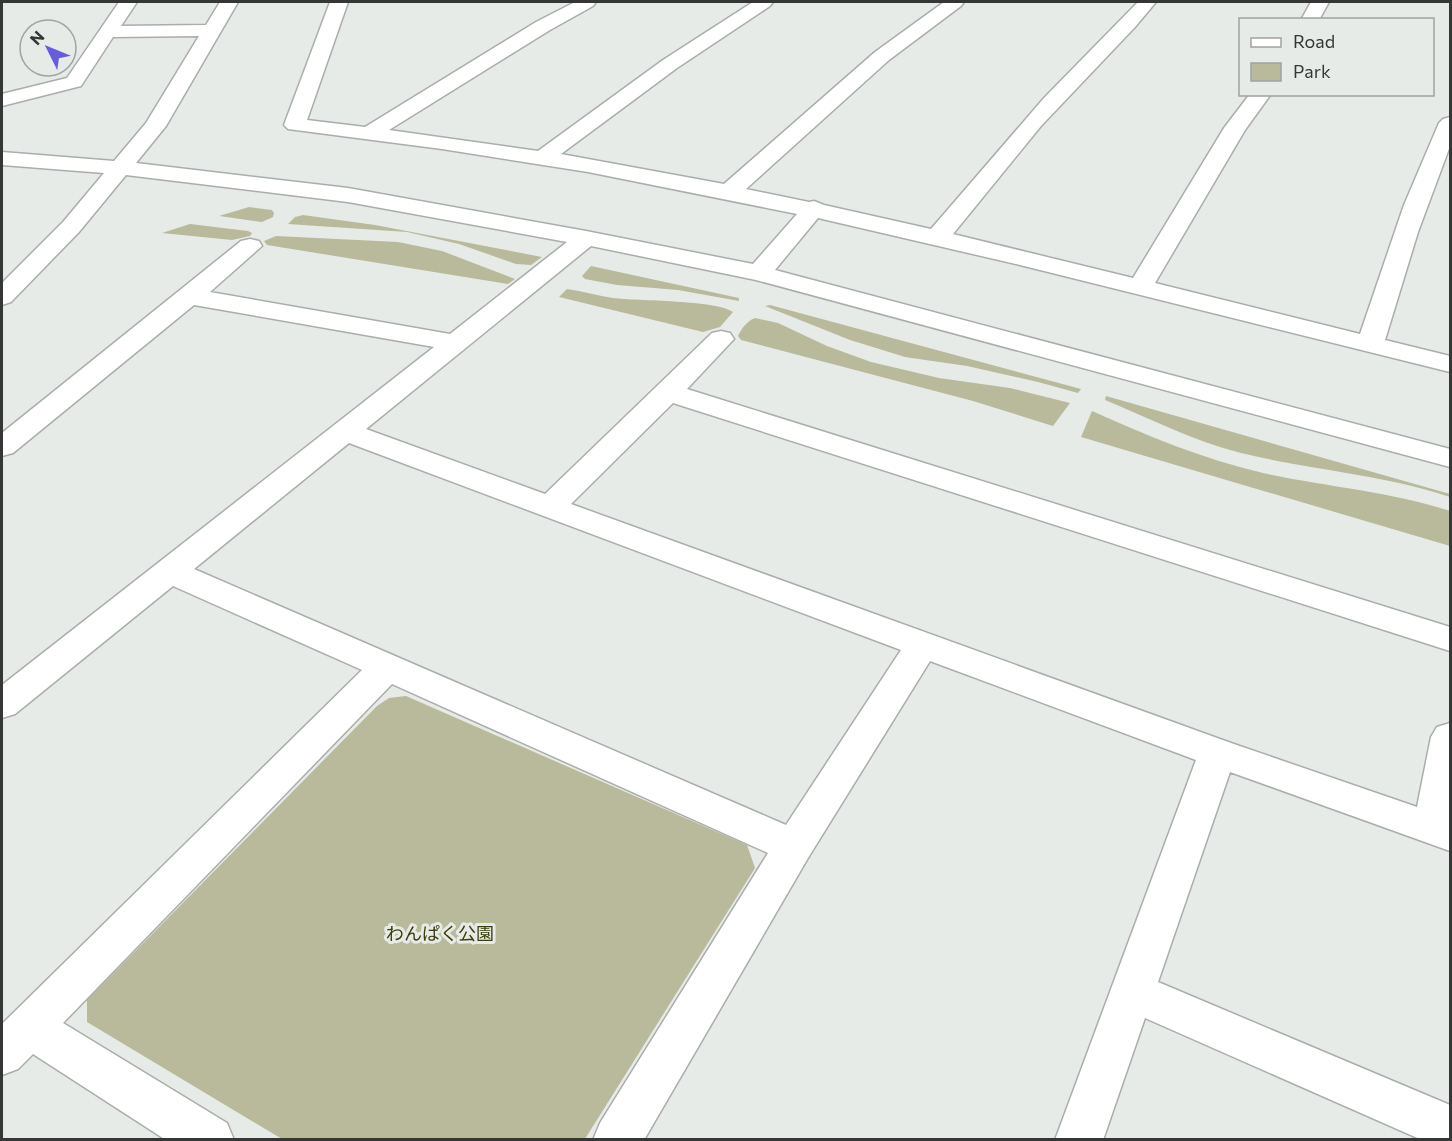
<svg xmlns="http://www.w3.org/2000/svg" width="1452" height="1141" viewBox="0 0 1452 1141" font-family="Commissioner,'Noto Sans JP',sans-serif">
	<rect width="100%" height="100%" fill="#e6ebe8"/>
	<g fill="#b9ba9b">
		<path d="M 249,207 L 272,210 L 274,213 L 273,217 L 262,222 L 219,216 Z"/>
		<path d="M 303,215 L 375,225 L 542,257 L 531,265 L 516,264 L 459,244 L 407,232 L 288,224 L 295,217 Z"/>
		<path d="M 190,224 L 248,231 L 252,233 L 250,236 L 232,240 L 162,233 Z"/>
		<path d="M 276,236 L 398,242 L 442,251 L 515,279 L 508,284 L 267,245 L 264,241 Z"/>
		<path d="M 591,266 L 739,298 L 739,301 L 678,290 L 617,285 L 585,279 L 582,276 Z"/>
		<path d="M 567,289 C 583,291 598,296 613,298 C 637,301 717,300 733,312 L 720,327 L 703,332 L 559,297 Z"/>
		<path d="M 770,305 L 1081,389 L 1078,393 L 1038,382 L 967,366 L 905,357 L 850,340 L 765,306 Z"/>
		<path d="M 755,318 L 778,323 L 827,346 L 871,362 L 939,378 L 1010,388 L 1070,403 L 1053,426 L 973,401 L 741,340 L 738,336 C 742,328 747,321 755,318 Z"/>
		<path d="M 1106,396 L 1450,494 L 1450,497 C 1382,474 1310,470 1241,453 C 1193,441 1149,418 1105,400 Z"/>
		<path d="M 1092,411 C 1148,436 1203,459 1263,473 C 1326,487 1389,491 1450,511 L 1450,546 L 1081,437 Z"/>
		<path d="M 406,696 L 747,845 L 755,868 L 585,1139 L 282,1139 L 87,1022 L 87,1000 L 377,706 L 389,698 Z"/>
	</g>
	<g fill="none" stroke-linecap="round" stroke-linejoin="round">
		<g stroke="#a9aeaa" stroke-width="3">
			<g id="minor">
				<path d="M 119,2 L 137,2 L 121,26 L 206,25 L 220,2 L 238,2 L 166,126 L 136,163 L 348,188 L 586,231 L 753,264 L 797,214 L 588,172 L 442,149 L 288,129 L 284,125 L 330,2 L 348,2 L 307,120 L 365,127 L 536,22 L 575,2 L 596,2 L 593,6 L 550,30 L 389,130 L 538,151 L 663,60 L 753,2 L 773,2 L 770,6 L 677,68 L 561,154 L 724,184 L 875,52 L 944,2 L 964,2 L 961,6 L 889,60 L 746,189 L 809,202 L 814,201 L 824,205 L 931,229 L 1044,98 L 1138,2 L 1156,2 L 1135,27 L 1041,126 L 953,234 L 1133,278 L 1224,128 L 1250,94 L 1271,94 L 1245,130 L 1155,283 L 1360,334 L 1404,205 L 1439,123 L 1443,119 L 1450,117 L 1450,146 L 1418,232 L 1385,340 L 1450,356 L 1450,372 L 1020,265 L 818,218 L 775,270 L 1450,449 L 1450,467 L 756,280 L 591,246 L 366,429 L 545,494 L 712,333 L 721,331 L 730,333 L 734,339 L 687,389 L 1450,627 L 1450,651 L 673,403 L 571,504 L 1231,743 L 1417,807 L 1431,737 L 1437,727 L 1450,723 L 1450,851 L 1230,772 L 1158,982 L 1450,1105 L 1450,1140 L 1422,1140 L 1145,1018 L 1103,1140 L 1055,1140 L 1196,760 L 930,661 L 808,858 L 644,1140 L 593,1140 L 600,1123 L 768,853 L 392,684 L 63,1023 L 227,1123 L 234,1140 L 166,1140 L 33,1054 L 18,1069 L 2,1075 L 2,1024 L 362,670 L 173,586 L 15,714 L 2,718 L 2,685 L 434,347 L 194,305 L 13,453 L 2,456 L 2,433 L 241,241 L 250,239 L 259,241 L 262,246 L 210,292 L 450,334 L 567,242 L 348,202 L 126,175 L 79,232 L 11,302 L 2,305 L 2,283 L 63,222 L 104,173 L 2,165 L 2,152 L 114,161 L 146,123 L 199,36 L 113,37 L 81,86 L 2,106 L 2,94 L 67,78 ZM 349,443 L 901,650 L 786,825 L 194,569 Z"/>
				<path d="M 1311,2 L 1329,2 L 1319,20 L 1301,20 Z"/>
			</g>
		</g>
		<use href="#minor" fill="#fff" fill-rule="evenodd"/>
	</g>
	<g text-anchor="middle" stroke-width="6" stroke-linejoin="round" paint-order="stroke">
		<g font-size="18" fill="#3e3d09" stroke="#e6ebe8">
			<text x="440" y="940">わんぱく公園</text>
		</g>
	</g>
	<rect width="1452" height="1141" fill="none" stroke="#353736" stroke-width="6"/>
	<rect x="1239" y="18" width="195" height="78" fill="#e6ebe8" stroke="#9fa3a1" stroke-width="1.5"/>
	<rect x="1251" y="38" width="30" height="9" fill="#ffffff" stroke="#9fa3a1" stroke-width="1.5"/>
	<text x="1293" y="48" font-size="18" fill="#353736">Road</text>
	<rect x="1251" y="63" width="30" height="18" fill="#b9ba9b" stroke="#9fa3a1" stroke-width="1.5"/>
	<text x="1293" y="78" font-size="18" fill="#353736">Park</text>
	<g transform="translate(48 48) rotate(313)"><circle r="28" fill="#e6ebe8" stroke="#9fa3a1" stroke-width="1.5"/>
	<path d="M0-4.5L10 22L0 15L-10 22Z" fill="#675ed7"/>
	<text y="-9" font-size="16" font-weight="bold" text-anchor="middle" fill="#353736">N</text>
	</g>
</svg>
